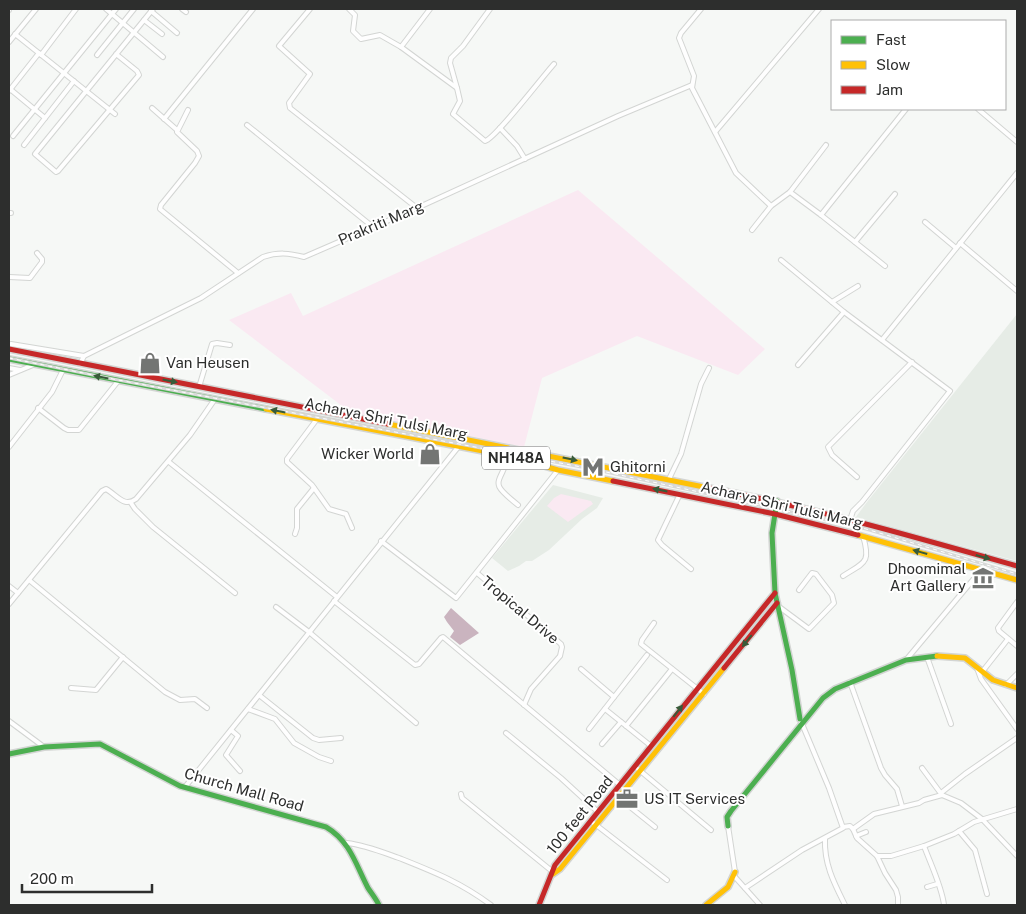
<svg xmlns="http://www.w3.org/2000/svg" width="1026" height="914" viewBox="0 0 1026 914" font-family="'Public Sans',sans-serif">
	<rect width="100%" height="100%" fill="#f6f8f6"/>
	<g fill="#e6ece6">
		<path d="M 1017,314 L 1017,561 L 856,517 L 867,502 Z"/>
		<path d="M 553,485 L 603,498 L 597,508 L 582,519 L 549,550 L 532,561 L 526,561 L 519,566 L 508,571 L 492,558 Z"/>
	</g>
	<g fill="#fae9f2">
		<path d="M 578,190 L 765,349 L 738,375 L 637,336 L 542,378 L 524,447 L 350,412 L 229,320 L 291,293 L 303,316 Z"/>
		<path d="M 561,494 L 591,501 L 593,504 L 568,522 L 547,506 L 554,498 Z"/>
	</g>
	<path fill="#cab4bf" d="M 451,608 L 479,633 L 460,645 L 450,637 L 454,631 L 447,622 L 444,617 Z"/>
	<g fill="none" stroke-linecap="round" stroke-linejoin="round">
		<g stroke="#d3d5d3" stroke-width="6">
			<g id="street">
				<path d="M 9,9 L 9,10"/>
				<path d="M 106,9 L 163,57"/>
				<path d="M 182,9 L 186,12"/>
				<path d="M 310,9 L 279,46 L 310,74 L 289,103 L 290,108 L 417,208"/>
				<path d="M 349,9 L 355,15 L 353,31 L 361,39 L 380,35 L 401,47 L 457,88 L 460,101 L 453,114 L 485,141 C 495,139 543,76 554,64"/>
				<path d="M 701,9 L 681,33 L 679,38 L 694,76 L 692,88 L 736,173 L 771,206"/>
				<path d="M 151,11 L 177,33"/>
				<path d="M 144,20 L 162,34"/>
				<path d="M 15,34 L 115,114"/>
				<path d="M 9,42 L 36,9"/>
				<path d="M 401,47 L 430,9"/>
				<path d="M 116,54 L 137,71 L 139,75 L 58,171 L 56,172 L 35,154 L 153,9"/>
				<path d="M 41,55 L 76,9"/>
				<path d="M 97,55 L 134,9"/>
				<path d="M 457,88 L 450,63 L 451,58 L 463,46 L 490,9"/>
				<path d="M 10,89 L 45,118"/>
				<path d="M 9,91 L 39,53"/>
				<path d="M 152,108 L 177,130"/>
				<path d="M 978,109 L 1017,142"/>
				<path d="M 188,110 L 177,132 L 197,151 L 199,156 L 195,163 L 161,205 L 160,209 L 238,273"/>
				<path d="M 164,119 L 253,9"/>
				<path d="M 247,125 L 373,227"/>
				<path d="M 500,128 L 517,146 L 525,159"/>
				<path d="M 715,132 L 819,9"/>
				<path d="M 13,136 L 116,9"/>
				<path d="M 24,145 L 74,81"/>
				<path d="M 790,192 L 826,145"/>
				<path d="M 9,213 L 11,213"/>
				<path d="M 821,215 L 906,109"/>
				<path d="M 925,222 L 956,248"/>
				<path d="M 752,230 L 771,206 L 790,192 L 821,215 L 885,266"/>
				<path d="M 855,242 L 895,194"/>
				<path d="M 960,243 L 1017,291"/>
				<path d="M 781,260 L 844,312 L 950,391 L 862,502 L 853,511 L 850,520"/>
				<path d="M 9,277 L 30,278 L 42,262 L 42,259 L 37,253"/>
				<path d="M 832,302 L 858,286"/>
				<path d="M 882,340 L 1017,173"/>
				<path d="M 11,344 L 84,356"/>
				<path d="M 80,364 L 84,356 L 201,298 L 263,257 C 278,252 289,253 304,257 L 417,208 L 618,116 L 692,85"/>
				<path d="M 798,365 L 844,312"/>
				<path d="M 9,368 L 20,370"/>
				<path d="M 9,375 L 33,365"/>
				<path d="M 199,387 L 212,344 L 217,343 L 230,345"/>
				<path d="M 38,408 L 64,428 L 68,430 L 79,430 L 119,380"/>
				<path d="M 317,419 L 287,459 L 287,462 L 312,485 L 329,509 L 346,514 L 352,528"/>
				<path d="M 9,447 L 52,392 L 63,370"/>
				<path d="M 509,456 C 499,486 488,481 518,505"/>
				<path d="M 169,462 L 337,597"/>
				<path d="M 857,477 L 832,455 L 828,447 L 912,362"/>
				<path d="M 669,479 L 681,454 L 701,384 L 709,368"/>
				<path d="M 680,494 L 658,540 L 662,545 L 691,569"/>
				<path d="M 131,503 L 135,509 L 153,527 L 235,593"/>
				<path d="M 295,534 L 297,528 L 297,509 L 314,488"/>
				<path d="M 381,541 L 456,598 L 558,470"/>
				<path d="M 477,573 L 561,644 L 562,647 L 560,656 L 531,689 L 524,705"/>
				<path d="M 843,576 C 865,562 871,563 863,536"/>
				<path d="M 29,580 L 165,692 L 180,700 L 195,699 L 207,708"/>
				<path d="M 9,586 L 18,593"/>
				<path d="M 334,601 L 415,665 L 419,664 L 441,638 L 443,637 L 620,785"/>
				<path d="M 1017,602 L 998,628 L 999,631 L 1017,646"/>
				<path d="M 9,604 L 102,491 L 106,489 C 117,495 124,508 136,499 L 190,435 L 215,399"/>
				<path d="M 778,606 L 809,629 L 834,603 L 832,595 L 816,574 L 812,573 L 799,590"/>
				<path d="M 276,607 L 309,632 L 416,723"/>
				<path d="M 654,623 L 642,640 L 641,644 L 704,694"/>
				<path d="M 927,657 L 951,724"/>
				<path d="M 906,660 L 982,569"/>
				<path d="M 977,668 L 981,679 L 1017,729"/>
				<path d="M 581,669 L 614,697"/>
				<path d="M 982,672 L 1008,639"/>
				<path d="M 850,682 L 881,768 L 885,775 L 897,789 L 902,806"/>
				<path d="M 1006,685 L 1017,674"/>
				<path d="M 71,688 L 96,690 L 123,657"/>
				<path d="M 259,695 L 313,738 L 319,740 L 341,738"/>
				<path d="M 248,709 L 275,719 L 294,743 L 319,757 L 331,761"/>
				<path d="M 605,709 L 651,746"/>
				<path d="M 9,721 L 44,747"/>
				<path d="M 626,726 L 672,669"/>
				<path d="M 589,729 L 647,655"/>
				<path d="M 231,730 L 238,736 L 226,755 L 240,771"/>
				<path d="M 506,733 L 561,778 L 598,812"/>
				<path d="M 602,744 L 621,722"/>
				<path d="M 922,768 L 942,795 L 961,803 L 982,819 L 1017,856"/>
				<path d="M 638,769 L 711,830"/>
				<path d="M 185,787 L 459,446"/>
				<path d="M 941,793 L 965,774 L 1017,738"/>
				<path d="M 461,794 L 462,798 L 467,802 L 553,872"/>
				<path d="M 619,798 L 655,827"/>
				<path d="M 591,821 L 667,880"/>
				<path d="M 728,826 L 735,872"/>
				<path d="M 843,827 L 850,826 L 853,829 L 857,838 L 877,856 L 885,873 L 896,890 L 898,897 L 898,905"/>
				<path d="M 853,829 L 874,814 L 919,803 L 924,800 L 942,795"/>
				<path d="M 959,831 L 975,850 L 987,894"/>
				<path d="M 856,836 L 866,832"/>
				<path d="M 825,839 C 824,864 834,883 845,905"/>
				<path d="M 347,843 C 365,845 382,852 399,858 C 434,872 460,882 491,905"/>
				<path d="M 924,846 C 931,865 942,887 944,905"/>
				<path d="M 877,856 L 891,856 L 924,846 L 954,834 L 974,822 L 1017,809"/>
				<path d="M 735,877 L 760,905"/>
				<path d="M 927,887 L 937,884"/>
				<path d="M 745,888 L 802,850 L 843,828 L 829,788 L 800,719"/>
			</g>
		</g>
		<g stroke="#d3d5d3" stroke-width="8">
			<g id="fast">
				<path d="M 9,359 L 266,409"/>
				<path d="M 777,501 L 772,533 L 775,593 L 792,670 L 800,719"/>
				<path d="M 9,754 L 44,747 L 100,744 L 180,786 L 326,827 C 350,841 356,865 368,888 C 372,894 376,899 379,905"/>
				<path d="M 728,826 L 727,817 L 731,811 L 823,698 L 835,689 L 906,660 L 937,656"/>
			</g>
		</g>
		<g stroke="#d3d5d3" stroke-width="8">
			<g id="slow">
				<path d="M 266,409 L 509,456 L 558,470 L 613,481"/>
				<path d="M 388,424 L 709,488"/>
				<path d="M 858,535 L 1017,580"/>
				<path d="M 937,656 L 965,658 L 993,680 L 1017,688"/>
				<path d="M 553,874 L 560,869 L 724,668"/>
				<path d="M 706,905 L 728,887 L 735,872"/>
			</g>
		</g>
		<g stroke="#d3d5d3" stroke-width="8">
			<g id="jam">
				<path d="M 9,349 L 388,424"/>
				<path d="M 613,481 L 775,514 L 858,535"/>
				<path d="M 709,488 C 814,508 915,537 1017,566"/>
				<path d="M 724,668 L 777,603"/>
				<path d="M 539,905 L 555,865 L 775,593"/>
			</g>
		</g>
		<use href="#street" stroke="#fefefe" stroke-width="4"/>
		<use href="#fast" stroke="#4caf50" stroke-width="5"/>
		<use href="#slow" stroke="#ffc107" stroke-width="5"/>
		<use href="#jam" stroke="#c62828" stroke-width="5"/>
		<g stroke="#d8d9d8" stroke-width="3">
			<path id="rail" d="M 9,358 L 113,379 L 592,469 L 774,508 L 866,529 L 1017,574"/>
		</g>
		<use href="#rail" stroke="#fff" stroke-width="1" stroke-dasharray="4" stroke-linecap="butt"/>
	</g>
	<defs><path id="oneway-solid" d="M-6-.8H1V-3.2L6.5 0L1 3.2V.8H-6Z" transform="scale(1.25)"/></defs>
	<g fill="#385b39">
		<use href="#oneway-solid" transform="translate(101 377) rotate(-169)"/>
		<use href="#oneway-solid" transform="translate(170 381) rotate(11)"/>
		<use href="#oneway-solid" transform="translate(278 411) rotate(-169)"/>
		<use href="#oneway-solid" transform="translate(570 459) rotate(12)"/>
		<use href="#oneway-solid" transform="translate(660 490) rotate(-169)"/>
		<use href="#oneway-solid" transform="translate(920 552) rotate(-164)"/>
		<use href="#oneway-solid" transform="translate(983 557) rotate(16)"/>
		<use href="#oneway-solid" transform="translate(747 641) rotate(129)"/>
		<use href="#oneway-solid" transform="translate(678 711) rotate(-52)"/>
	</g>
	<defs>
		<g id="shop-bare" transform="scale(1.725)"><path d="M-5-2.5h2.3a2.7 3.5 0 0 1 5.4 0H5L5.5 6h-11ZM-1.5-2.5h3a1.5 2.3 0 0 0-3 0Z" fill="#737573" stroke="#fff" stroke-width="2.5" paint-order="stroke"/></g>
		<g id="metro-bare" transform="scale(1.725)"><path d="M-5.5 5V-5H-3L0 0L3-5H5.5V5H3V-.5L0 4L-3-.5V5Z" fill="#737573" stroke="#fff" stroke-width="2.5" paint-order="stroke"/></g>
		<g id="museum-bare" transform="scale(1.725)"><path d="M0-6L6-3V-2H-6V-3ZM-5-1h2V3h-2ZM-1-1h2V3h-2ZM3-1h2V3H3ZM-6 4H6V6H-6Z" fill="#737573" stroke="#fff" stroke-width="2.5" paint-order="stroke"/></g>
		<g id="office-bare" transform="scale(1.725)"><path d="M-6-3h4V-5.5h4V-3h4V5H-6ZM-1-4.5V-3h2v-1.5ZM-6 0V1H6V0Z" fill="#737573" stroke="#fff" stroke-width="2.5" paint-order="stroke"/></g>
	</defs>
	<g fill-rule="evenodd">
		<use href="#shop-bare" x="150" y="363"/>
		<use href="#shop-bare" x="430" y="454"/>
		<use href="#metro-bare" x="593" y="467"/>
		<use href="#museum-bare" x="983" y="578"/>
		<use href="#office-bare" x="627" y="799"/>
	</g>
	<g text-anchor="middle" stroke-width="4" stroke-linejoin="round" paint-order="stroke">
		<rect fill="#fff" stroke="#6c6d6c" stroke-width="1" x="482" y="446.5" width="68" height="23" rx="4"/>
		<g font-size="14" font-weight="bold" fill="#2d2e2d">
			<text x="516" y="463">NH148A</text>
		</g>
		<g font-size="15" fill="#2d2e2d" stroke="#fff">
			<text transform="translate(381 223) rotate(-23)" y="5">Prakriti Marg</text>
			<text transform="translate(386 419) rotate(11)" y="5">Acharya Shri Tulsi Marg</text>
			<text transform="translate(782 505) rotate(13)" y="5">Acharya Shri Tulsi Marg</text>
			<text transform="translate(520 610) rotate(40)" y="5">Tropical Drive</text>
			<text transform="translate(244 790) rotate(16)" y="5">Church Mall Road</text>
			<text transform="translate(580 815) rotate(-51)" y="5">100 feet Road</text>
		</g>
		<g font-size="15" fill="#2d2e2d" stroke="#fff" text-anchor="start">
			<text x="166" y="368">Van Heusen</text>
			<text x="414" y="459" text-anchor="end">Wicker World</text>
			<text x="610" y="472">Ghitorni</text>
			<text x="966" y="574" text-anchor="end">Dhoomimal<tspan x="966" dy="17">Art Gallery</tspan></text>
			<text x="644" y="804">US IT Services</text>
		</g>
	</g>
	<rect width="1026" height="914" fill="none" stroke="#2d2e2d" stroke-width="20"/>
	<rect x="831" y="20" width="175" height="90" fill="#ffffff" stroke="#ababab"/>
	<rect x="841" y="36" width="25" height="8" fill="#4caf50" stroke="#ababab"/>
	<text x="876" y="45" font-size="15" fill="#2d2e2d">Fast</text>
	<rect x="841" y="61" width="25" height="8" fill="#ffc107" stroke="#ababab"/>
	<text x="876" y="70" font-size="15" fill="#2d2e2d">Slow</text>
	<rect x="841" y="86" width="25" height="8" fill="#c62828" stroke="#ababab"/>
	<text x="876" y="95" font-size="15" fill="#2d2e2d">Jam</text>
	<path d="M22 884v8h130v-8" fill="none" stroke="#2d2e2d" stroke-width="2.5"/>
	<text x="30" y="884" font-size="15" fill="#2d2e2d" stroke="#ffffff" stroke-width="4" paint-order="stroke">200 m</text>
</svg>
